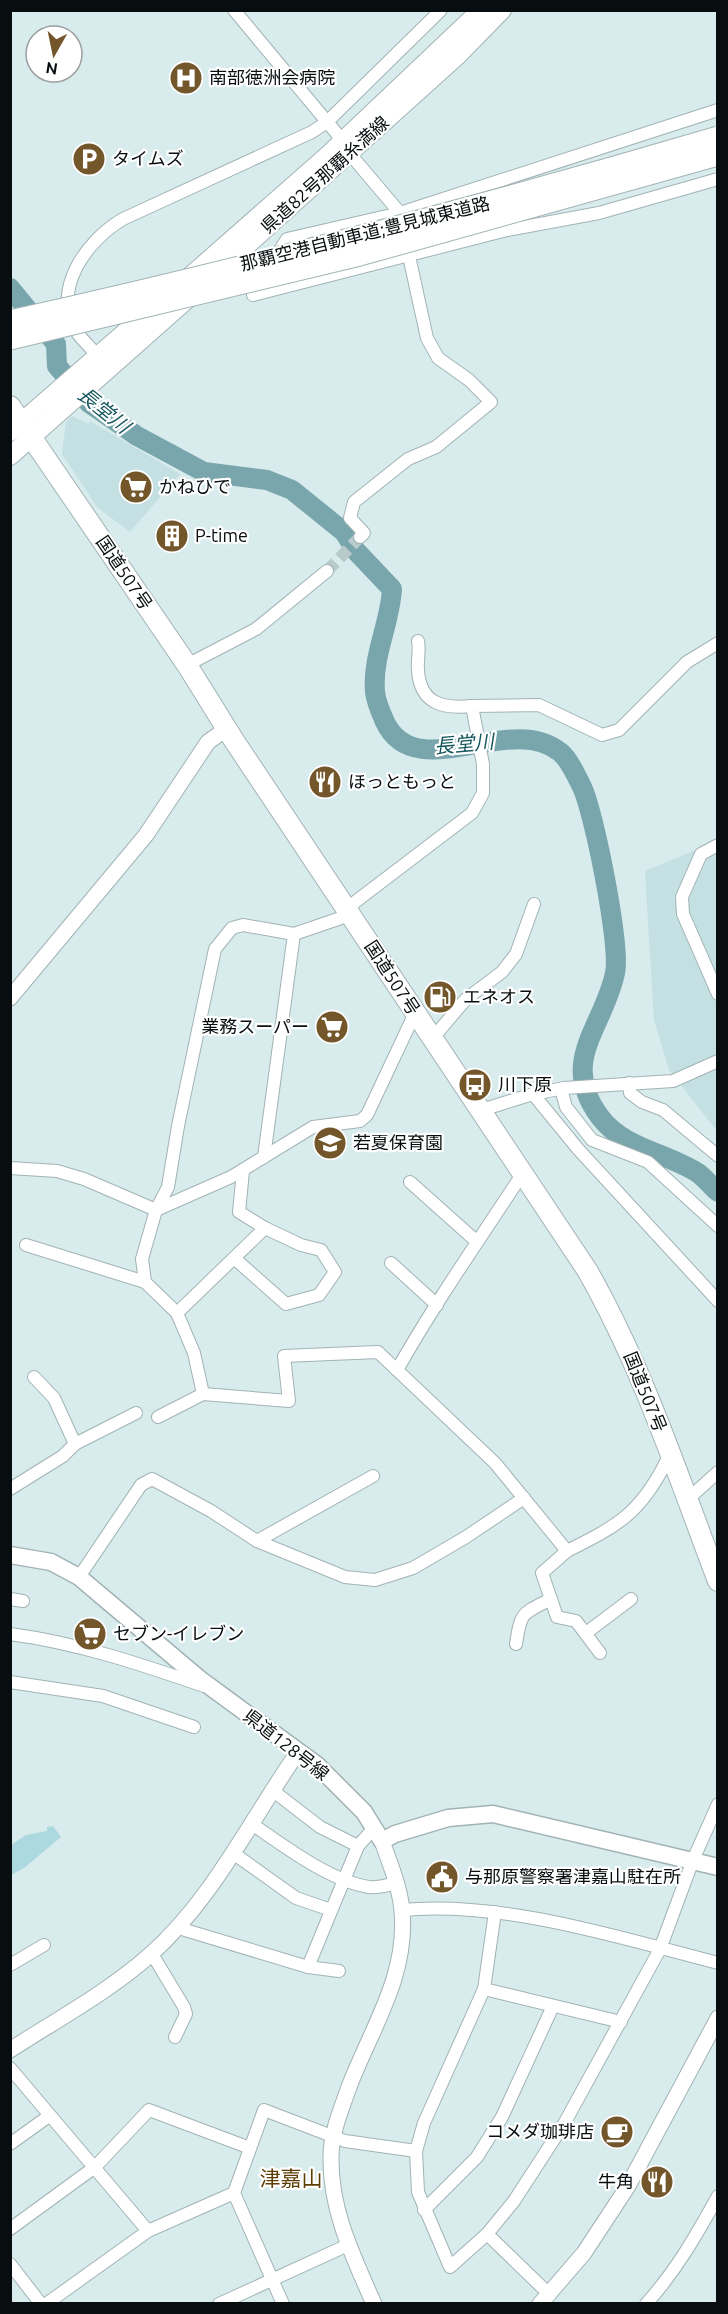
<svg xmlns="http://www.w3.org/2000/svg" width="728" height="2314" viewBox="0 0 728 2314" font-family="Ubuntu,'Noto Sans JP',sans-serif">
	<rect width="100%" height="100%" fill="#d8ebed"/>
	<g fill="#c4e0e3">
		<path d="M 72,416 L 89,424 L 90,421 L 180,474 L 130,532 L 97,507 L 62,454 L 66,422 Z"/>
		<path d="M 717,841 L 717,1131 L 669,1070 L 654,1020 L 645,871 Z"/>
	</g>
	<path fill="#acd9df" d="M 53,1826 L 61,1837 L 24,1868 L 11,1875 L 11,1845 L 26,1835 L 47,1831 L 47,1827 Z"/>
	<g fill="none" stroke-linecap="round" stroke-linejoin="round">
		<path stroke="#79a6ac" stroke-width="20" d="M 10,288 L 56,344 L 57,366 L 89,403 L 137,436 L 204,472 L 267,480 L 292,490 L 344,532 L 356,551 L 392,589 C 390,624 372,656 375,692 C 376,702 381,713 385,722 C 416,787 510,711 560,752 C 569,759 577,777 582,787 C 594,812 621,947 615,973 C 604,1027 558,1061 600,1117 C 623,1148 667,1153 698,1173 C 705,1178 711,1186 718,1192"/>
		<path stroke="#b9cacc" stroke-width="12" stroke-dasharray="12 6" stroke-linecap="butt" d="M 327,571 L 360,537"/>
		<g stroke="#a2b3b5" stroke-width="14">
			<g id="minor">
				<path d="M 234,10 L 343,141"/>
				<path d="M 350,154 L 400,213 L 401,218"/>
				<path d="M 275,258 L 287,239 L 400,213 L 718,110"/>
				<path d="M 253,295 L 507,230 L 599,213 L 718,179"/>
				<path d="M 98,356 C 91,348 82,340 76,331 C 51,289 87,240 123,219 L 312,132 L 327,122 L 441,10"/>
				<path d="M 360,537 L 364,533 L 350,518 L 354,502 L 408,459 L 436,447 L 491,402 L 469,380 L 438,358 L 427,338 L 405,238"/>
				<path d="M 418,641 C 420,651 417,660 418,670 C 420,704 443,709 472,706"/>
				<path d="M 187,665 L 256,629 L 327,571"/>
				<path d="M 718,845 L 701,854 L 682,897 L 683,914 L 718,994"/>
				<path d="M 432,1039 L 466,999 L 502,972 L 516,954 L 534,904"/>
				<path d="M 629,1083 L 630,1093 L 642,1102 L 663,1110 L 718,1156"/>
				<path d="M 561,1089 L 566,1107 L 592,1140 L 648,1162 L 718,1226"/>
				<path d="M 533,1094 L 578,1149 L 718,1301"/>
				<path d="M 481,1113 L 488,1108 L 533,1094 L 564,1088 L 673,1081 L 718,1061"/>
				<path d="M 264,1157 L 294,934"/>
				<path d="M 10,1168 L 57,1171 L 84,1179 L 156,1210 L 168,1187 L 178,1126 L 215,949 L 232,928 L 243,925 L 294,934 L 341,918 L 355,902 L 472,813 L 483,793 L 483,764 L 472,706 L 539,705 L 602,735 L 619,730 L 687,662 L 718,643"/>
				<path d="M 243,1171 L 239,1212 L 265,1228"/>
				<path d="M 521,1176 C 479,1240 435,1303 397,1370 L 495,1463 L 567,1551 C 617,1526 640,1514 666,1462 L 672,1460"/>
				<path d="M 410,1182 L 476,1241"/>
				<path d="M 26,1245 L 145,1282"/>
				<path d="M 391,1263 L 437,1305"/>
				<path d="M 177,1313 L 265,1228 L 301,1245 L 321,1250 L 335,1272 L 319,1295 L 286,1304 L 234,1258"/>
				<path d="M 34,1377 L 54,1398 L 75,1444"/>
				<path d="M 203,1394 L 289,1401 L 284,1356 L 378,1352 L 397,1370"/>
				<path d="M 158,1417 L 203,1394 L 194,1353 L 177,1313 L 145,1282 L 142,1259 L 156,1210 L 231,1177 L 313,1127 L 360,1121 L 367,1115 L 415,1013"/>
				<path d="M 10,1489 L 63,1456 L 75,1444 L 136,1413"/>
				<path d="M 687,1500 L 718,1472"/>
				<path d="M 257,1541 L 373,1476"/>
				<path d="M 567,1551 L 542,1573 L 557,1617 L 576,1621 L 600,1653"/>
				<path d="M 79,1577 L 141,1485 L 152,1479 L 211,1511 L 257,1541 L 345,1577 L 375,1580 L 413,1568 L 466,1537 L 524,1498"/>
				<path d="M 10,1599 L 23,1601"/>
				<path d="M 586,1633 L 631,1599"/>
				<path d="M 10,1634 C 78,1643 140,1664 204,1686"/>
				<path d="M 516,1644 C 521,1611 522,1614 551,1599"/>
				<path d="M 10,1682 L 103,1696 L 194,1727"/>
				<path d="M 272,1790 L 320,1827 L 358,1846"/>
				<path d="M 252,1824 C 284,1846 330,1881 369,1887 C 378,1888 388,1885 397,1883"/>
				<path d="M 233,1853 L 296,1898 L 331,1910"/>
				<path d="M 402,1910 C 501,1900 621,1938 718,1963"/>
				<path d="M 495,1912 L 484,1989 L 621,2022"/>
				<path d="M 180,1925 L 185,1930 L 308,1967 L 358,1846 L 375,1827"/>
				<path d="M 152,1954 L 184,2007 L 186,2014 L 175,2037"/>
				<path d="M 10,1965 L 44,1945"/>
				<path d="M 308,1967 L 339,1971"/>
				<path d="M 10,2068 L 148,2231"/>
				<path d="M 10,2144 L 49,2116"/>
				<path d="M 416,2151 L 424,2123 L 484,1989"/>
				<path d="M 424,2210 L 477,2157 L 502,2117 L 553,2006"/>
				<path d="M 10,2229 L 95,2167 L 149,2110 L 250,2148"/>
				<path d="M 487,2234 L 550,2295"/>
				<path d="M 10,2264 L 41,2304"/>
				<path d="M 46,2304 L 148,2231 L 234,2193"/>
				<path d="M 219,2304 L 348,2245"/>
				<path d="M 283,2304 L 234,2193 L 264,2110 L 345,2141 L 416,2151 L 418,2192 L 450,2267 L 487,2234 L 514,2201 L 564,2124 L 660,1949 L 693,1860 L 718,1804"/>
				<path d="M 646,2304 C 676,2271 697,2234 718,2196"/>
			</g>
		</g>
		<g stroke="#a2b3b5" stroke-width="17">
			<g id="tertiary">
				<path d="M 10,998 L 146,835 L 208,742 L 226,729"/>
				<path d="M 10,2050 C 58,2019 108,1992 150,1955 C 213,1899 250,1821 298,1752"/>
				<path d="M 374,2304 C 353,2256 330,2210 331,2157 C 331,2133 341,2110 349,2087 C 371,2029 408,1976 402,1911 C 400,1887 390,1864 382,1841"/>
				<path d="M 540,2304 L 584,2253 L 628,2186 L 718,2018"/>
			</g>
		</g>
		<g stroke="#a2b3b5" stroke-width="19">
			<path id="secondary" d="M 10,1555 L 51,1562 L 79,1577 L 201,1680 L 317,1765 L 364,1812 L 382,1841 L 395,1834 L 448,1818 L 493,1814 L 718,1867"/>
		</g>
		<g stroke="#a2b3b5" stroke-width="20">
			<g id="primary">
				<path d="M 216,273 L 458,55 L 502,10"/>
				<path d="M 186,280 L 327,156 L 481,10"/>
				<path d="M 10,432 L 160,302"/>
				<path d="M 10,456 L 193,294"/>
			</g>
		</g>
		<g stroke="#a2b3b5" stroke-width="22">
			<path id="trunk" d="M 10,406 L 187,665 L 233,739 L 587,1270 C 643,1368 678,1476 718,1581"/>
		</g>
		<use href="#minor" stroke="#fff" stroke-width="12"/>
		<use href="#tertiary" stroke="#fff" stroke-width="15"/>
		<use href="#secondary" stroke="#fff" stroke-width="16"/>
		<use href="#primary" stroke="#fff" stroke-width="18"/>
		<use href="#trunk" stroke="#fff" stroke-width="20"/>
		<g stroke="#a2b3b5" stroke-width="23" stroke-linecap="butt">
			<g id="motorway-bridge">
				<path d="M 10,321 C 248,268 484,206 718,137"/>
				<path d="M 10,339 L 360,255 L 718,155"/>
			</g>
		</g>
		<use href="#motorway-bridge" stroke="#fff" stroke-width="21"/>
	</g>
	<defs>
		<g id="hospital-disc" transform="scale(1.725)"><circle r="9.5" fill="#74562b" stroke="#fff"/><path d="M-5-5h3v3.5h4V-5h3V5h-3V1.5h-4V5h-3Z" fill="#fff"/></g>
		<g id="parking-disc" transform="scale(1.725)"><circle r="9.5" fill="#74562b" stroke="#fff"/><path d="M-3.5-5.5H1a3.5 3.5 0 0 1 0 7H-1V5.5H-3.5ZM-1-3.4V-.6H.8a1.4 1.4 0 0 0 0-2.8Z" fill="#fff"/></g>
		<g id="supermarket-disc" transform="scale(1.725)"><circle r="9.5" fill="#74562b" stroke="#fff"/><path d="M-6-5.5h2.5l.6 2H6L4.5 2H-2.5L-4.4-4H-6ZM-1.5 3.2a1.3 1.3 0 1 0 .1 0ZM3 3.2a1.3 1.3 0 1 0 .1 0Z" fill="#fff"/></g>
		<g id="building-disc" transform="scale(1.725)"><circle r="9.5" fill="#74562b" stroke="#fff"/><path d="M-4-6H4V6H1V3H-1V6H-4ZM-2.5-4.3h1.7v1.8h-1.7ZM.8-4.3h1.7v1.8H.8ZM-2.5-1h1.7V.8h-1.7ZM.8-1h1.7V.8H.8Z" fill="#fff"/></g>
		<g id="restaurant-disc" transform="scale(1.725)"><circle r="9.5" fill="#74562b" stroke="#fff"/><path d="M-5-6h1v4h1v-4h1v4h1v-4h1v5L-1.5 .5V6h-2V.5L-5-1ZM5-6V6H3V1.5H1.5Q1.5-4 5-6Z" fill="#fff"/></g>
		<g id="fuel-disc" transform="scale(1.725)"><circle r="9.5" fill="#74562b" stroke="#fff"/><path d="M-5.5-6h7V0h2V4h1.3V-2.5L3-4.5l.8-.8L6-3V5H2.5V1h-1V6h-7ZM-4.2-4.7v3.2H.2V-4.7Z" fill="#fff"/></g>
		<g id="bus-disc" transform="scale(1.725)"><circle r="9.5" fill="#74562b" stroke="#fff"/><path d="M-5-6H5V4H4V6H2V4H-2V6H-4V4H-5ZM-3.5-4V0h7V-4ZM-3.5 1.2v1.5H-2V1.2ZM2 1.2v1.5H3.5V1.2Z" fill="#fff"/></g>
		<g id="school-disc" transform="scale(1.725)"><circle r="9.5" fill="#74562b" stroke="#fff"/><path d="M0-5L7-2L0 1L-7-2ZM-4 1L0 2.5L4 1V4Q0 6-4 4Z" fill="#fff"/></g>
		<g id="civic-disc" transform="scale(1.725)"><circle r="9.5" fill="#74562b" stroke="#fff"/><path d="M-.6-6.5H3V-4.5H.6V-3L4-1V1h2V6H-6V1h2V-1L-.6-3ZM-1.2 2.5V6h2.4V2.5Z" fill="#fff"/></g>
		<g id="cafe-disc" transform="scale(1.725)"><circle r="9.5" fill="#74562b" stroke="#fff"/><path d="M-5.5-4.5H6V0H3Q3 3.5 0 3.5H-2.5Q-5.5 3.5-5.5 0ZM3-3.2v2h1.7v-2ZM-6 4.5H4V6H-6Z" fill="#fff"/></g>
	</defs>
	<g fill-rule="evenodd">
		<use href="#hospital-disc" x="186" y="78"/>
		<use href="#parking-disc" x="89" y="159"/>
		<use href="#supermarket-disc" x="136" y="487"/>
		<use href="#building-disc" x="172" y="536"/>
		<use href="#restaurant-disc" x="325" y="782"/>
		<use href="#fuel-disc" x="440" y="997"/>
		<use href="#supermarket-disc" x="332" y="1027"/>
		<use href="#bus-disc" x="475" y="1085"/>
		<use href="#school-disc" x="330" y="1143"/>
		<use href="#supermarket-disc" x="90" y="1634"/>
		<use href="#civic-disc" x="442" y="1877"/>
		<use href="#cafe-disc" x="617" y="2132"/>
		<use href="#restaurant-disc" x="657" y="2182"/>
	</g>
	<g text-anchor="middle" stroke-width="4.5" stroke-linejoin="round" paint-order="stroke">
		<g font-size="18" fill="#080e0f" stroke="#fff" text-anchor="start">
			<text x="209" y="84">南部徳洲会病院</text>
			<text x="112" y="165">タイムズ</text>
			<text x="159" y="493">かねひで</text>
			<text x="195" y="542">P-time</text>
			<text x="348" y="788">ほっともっと</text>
			<text x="463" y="1003">エネオス</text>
			<text x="309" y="1033" text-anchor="end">業務スーパー</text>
			<text x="498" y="1091">川下原</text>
			<text x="353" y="1149">若夏保育園</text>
			<text x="113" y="1640">セブン-イレブン</text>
			<text x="465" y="1883">与那原警察署津嘉山駐在所</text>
			<text x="594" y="2138" text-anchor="end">コメダ珈琲店</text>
			<text x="634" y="2188" text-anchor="end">牛角</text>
		</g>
		<g font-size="18" fill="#080e0f" stroke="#fff">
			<text transform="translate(325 175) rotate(-42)" y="6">県道82号那覇糸満線</text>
			<text transform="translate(365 234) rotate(-14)" y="6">那覇空港自動車道;豊見城東道路</text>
			<text transform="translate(124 573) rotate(56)" y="6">国道507号</text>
			<text transform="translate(392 978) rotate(57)" y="6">国道507号</text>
			<text transform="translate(645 1392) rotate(68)" y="6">国道507号</text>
			<text transform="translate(286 1745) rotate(38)" y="6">県道128号線</text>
		</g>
		<g font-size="20" font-style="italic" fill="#17585f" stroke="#fff">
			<text transform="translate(104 410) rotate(39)" y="7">長堂川</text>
			<text transform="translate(464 744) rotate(-5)" y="7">長堂川</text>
		</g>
		<g font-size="21" fill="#5d3e04" stroke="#fff">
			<text x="291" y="2186">津嘉山</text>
		</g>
	</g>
	<rect width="728" height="2314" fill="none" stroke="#080e0f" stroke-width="24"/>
	<g transform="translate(54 54) rotate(189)"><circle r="28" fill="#ffffff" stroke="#9c9f9f" stroke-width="1.5"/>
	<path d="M0-4.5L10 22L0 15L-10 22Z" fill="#74562b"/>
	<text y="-9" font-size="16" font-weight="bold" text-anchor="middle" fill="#080e0f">N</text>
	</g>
</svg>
